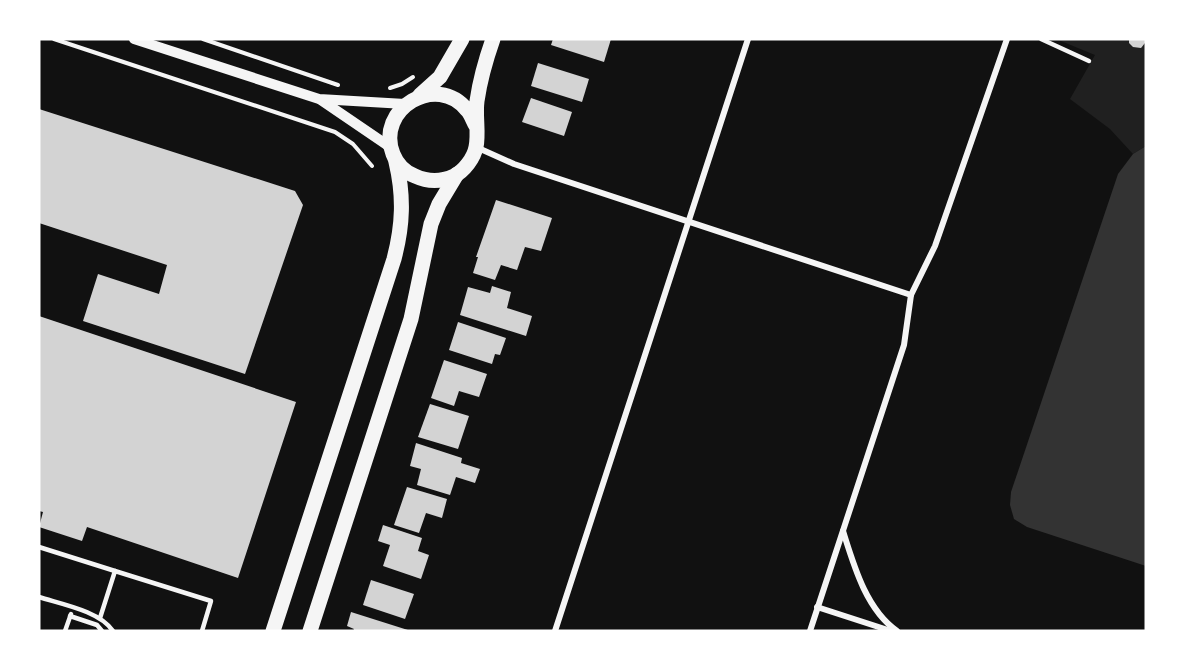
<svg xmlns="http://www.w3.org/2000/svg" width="1185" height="670" viewBox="0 0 1185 670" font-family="'Noto Serif',serif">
	<rect width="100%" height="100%" fill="#111"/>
	<path fill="#202020" d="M 1056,39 L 1146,39 L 1146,146 L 1133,154 L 1110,129 L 1070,99 L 1095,55 Z"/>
	<path fill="#333" d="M 1146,146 L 1146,566 L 1027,527 L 1014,519 L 1010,505 L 1011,492 L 1118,174 L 1133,154 Z"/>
	<g fill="#d3d3d3">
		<path d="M 553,39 L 611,39 L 604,62 L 551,45 Z"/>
		<path d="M 1129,39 L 1145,39 L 1145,43 L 1141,48 L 1133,47 L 1129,43 Z"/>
		<path d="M 538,63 L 589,79 L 582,102 L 531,86 Z"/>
		<path d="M 531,98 L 572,112 L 564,136 L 522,122 Z"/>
		<path d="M 39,109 L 295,191 L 303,205 L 245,374 L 83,321 L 98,274 L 159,294 L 167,265 L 39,223 Z"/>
		<path d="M 496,200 L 552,218 L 541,251 L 525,247 L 517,270 L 501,265 L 495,280 L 473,273 L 478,257 L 476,257 Z"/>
		<path d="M 492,286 L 511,292 L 507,308 L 532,316 L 526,336 L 460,315 L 468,287 L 490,293 Z"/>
		<path d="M 39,316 L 296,402 L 238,578 L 87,527 L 82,541 L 39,527 L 43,512 L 39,511 Z"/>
		<path d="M 458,322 L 506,338 L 500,355 L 495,354 L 492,364 L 449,350 Z"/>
		<path d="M 444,360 L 487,374 L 479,397 L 459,391 L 454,406 L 431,398 Z"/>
		<path d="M 430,404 L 469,416 L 458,449 L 418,437 Z"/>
		<path d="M 416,443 L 462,458 L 461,463 L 480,469 L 475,483 L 456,477 L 450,495 L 417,485 L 421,469 L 410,466 Z"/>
		<path d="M 407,487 L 447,499 L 442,518 L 426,513 L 419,533 L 394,525 Z"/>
		<path d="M 383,525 L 422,538 L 418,551 L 429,555 L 421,579 L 383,566 L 390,545 L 378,541 Z"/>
		<path d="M 371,580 L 414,594 L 405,619 L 363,605 Z"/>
		<path d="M 351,612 L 411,631 L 353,631 L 354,629 L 347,626 Z"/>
	</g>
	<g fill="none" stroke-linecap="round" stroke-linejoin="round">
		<g stroke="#f5f5f5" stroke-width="4">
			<path d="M 54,39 L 335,132 L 353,144 L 372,166"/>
			<path d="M 203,39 L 338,85"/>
			<path d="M 390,88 L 402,84 L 413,77"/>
		</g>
		<g stroke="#f5f5f5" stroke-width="4.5">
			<path d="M 1041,39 L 1089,61"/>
			<path d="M 39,547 L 115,571"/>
			<path d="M 39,597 C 61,604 100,611 113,631"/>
			<path d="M 70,616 L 97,625 L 102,631"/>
			<path d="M 100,618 L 115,571 L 211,601 L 202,631"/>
			<path d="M 65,631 L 71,614"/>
		</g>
		<g stroke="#f5f5f5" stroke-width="6">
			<path d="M 476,147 L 514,164 L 911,295"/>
			<path d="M 843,531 C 854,566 866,609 897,631"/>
			<path d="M 817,607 L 891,631"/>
			<path d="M 555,631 L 748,39"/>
			<path d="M 810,631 L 904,345 L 911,295 L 935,246 L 1007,39"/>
		</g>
		<g stroke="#f5f5f5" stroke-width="10">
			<path d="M 134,39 L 319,99 L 405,104"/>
			<path d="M 321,100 L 390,147"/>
		</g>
		<g stroke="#f5f5f5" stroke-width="15">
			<path d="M 420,95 L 440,77 L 462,39"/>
			<path d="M 476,126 C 473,121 471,114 467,110 C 437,72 375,109 393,154 C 397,164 404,172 415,176 C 428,182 441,182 454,176 C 464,171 474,158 476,147 C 479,133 475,116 477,101 C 480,80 486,59 493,39"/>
			<path d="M 273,631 L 394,259 C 403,225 404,196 396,162"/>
			<path d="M 310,631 L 411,319 L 431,224 L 439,204 L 457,174"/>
		</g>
	</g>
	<rect width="1185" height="670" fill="none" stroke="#ffffff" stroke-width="81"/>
</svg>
